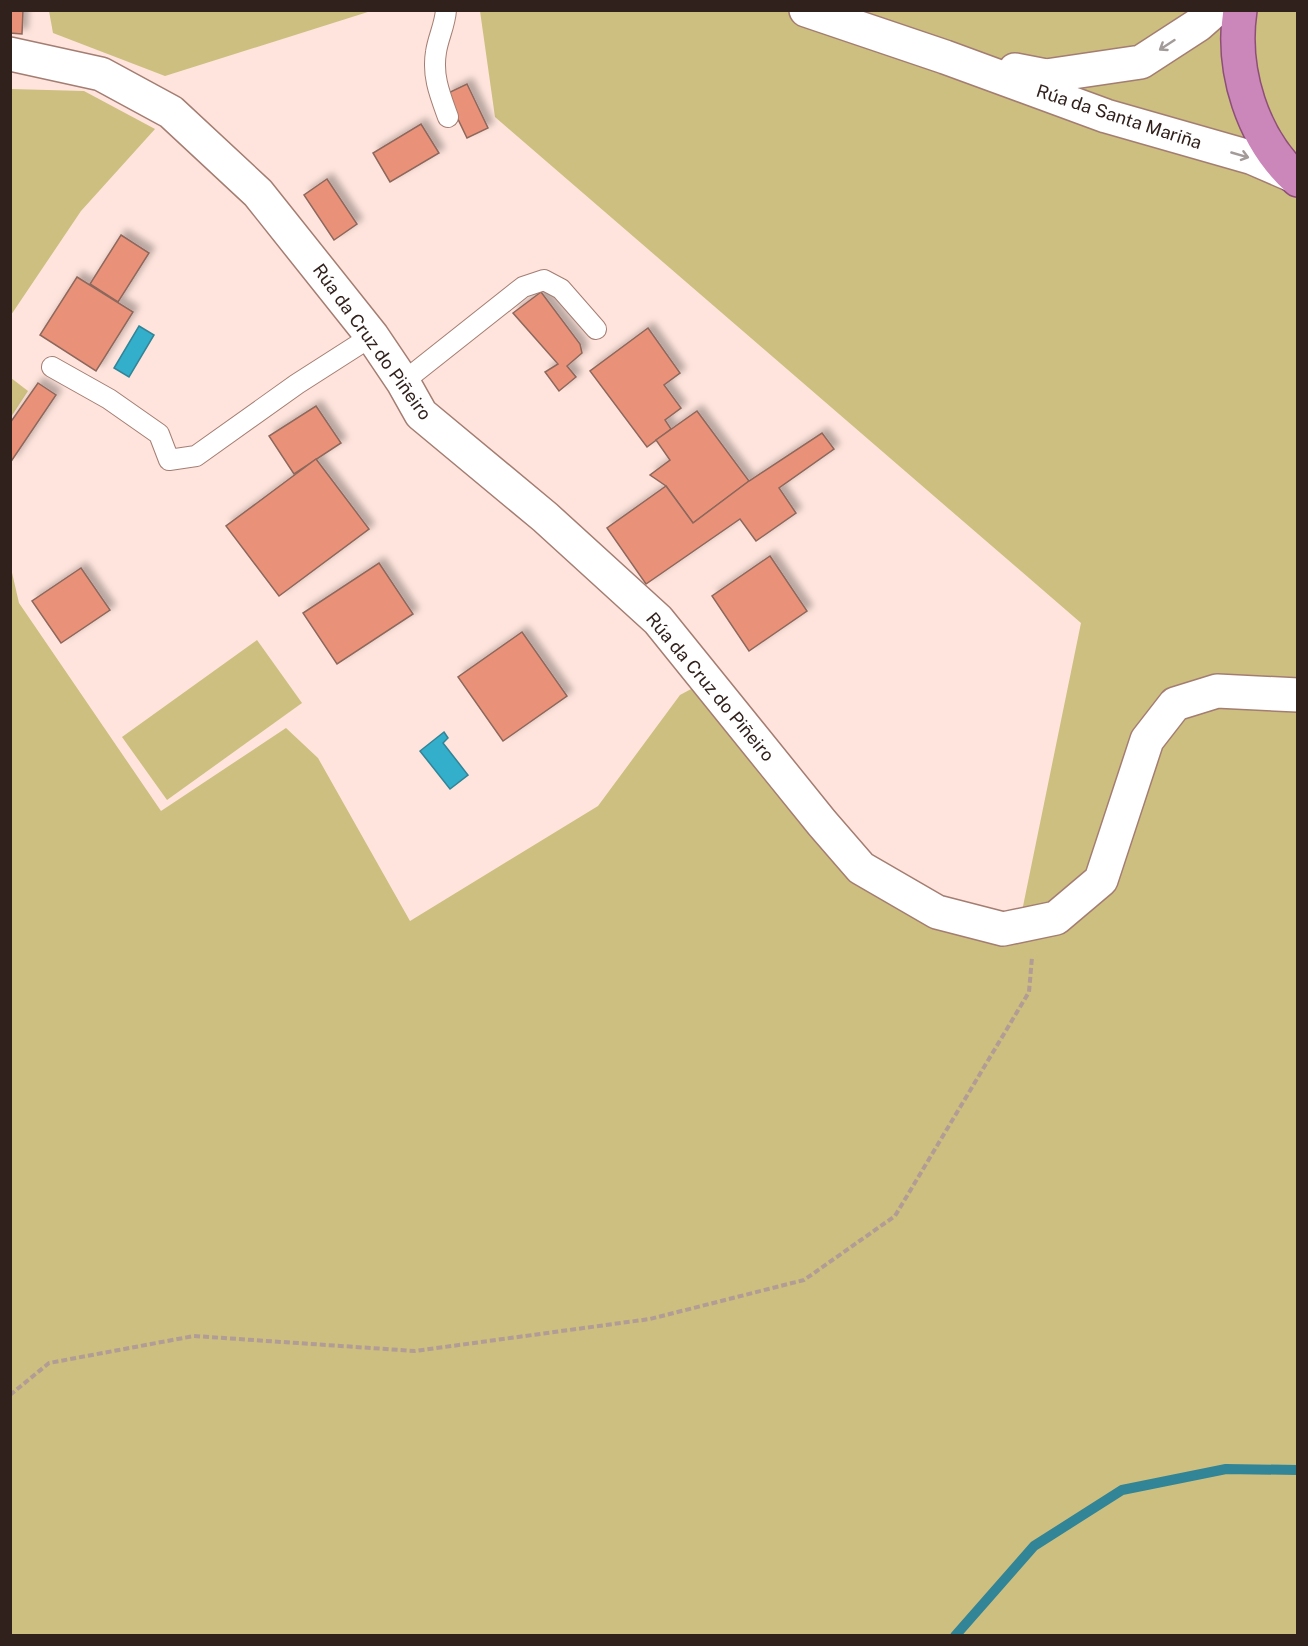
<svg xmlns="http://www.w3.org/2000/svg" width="1308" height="1646" viewBox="0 0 1308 1646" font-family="'Public Sans',sans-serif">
	<defs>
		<filter id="shadow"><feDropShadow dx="5.5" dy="-5.5" stdDeviation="3" flood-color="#0004"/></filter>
	</defs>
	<rect width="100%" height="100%" fill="#fee4dc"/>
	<g fill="#cdbf7f">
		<path d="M 49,11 L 49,10 L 371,11 L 165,76 L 53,33 Z"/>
		<path d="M 480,11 L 1297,11 L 1297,1635 L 11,1635 L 10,564 L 19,603 L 161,811 L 286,728 L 318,758 L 410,921 L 598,806 L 680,695 L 706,681 L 822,823 L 937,912 L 1020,921 L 1081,623 L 495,117 Z"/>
		<path d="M 11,89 L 84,91 L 155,129 L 81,211 L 11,315 Z"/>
		<path d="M 11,378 L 28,391 L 11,417 Z"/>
		<path d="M 257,640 L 302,703 L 167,800 L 122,737 Z"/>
	</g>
	<g fill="#33afcb" stroke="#328497" stroke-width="1.5">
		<path d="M 139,326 L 154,335 L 129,377 L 114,368 Z"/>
		<path d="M 444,732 L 448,738 L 443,743 L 468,775 L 450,789 L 420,751 Z"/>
	</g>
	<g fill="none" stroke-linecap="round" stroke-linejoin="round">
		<path stroke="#328497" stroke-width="10" d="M 955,1636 L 1034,1546 L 1122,1490 L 1226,1469 L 1298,1470"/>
	</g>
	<g fill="#e99279" stroke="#8d675c" stroke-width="1.5" filter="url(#shadow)">
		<path d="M 10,10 L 23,10 L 22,34 L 10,33 Z"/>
		<path d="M 467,84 L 488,128 L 467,138 L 446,94 Z"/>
		<path d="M 421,124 L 439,153 L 390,182 L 373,153 Z"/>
		<path d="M 327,179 L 357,224 L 334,240 L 304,195 Z"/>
		<path d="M 121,235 L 149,253 L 118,302 L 90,284 Z"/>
		<path d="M 77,277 L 133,312 L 96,371 L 40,335 Z"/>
		<path d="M 541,292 L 580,344 L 582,353 L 567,366 L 576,377 L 559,391 L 545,372 L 558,364 L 513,313 Z"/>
		<path d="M 648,328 L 680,373 L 664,385 L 681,408 L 665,420 L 671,429 L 647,447 L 590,371 Z"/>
		<path d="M 38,383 L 56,395 L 10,463 L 10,423 Z"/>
		<path d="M 316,406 L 341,443 L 294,474 L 269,436 Z"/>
		<path d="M 697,411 L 749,481 L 693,523 L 666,486 L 650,475 L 670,460 L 656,440 Z"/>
		<path d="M 822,433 L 834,449 L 779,488 L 796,513 L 756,541 L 740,519 L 646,584 L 607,528 L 666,486 L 693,523 L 749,481 Z"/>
		<path d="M 316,459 L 369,529 L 279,596 L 226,526 Z"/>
		<path d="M 770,556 L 807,611 L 749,651 L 712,596 Z"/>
		<path d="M 379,563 L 413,614 L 337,664 L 303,613 Z"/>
		<path d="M 81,568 L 110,610 L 61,643 L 32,601 Z"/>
		<path d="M 522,632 L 567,696 L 503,741 L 458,677 Z"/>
	</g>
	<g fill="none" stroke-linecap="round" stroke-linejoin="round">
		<g stroke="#a47d72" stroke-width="22">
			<g id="service">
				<path d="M 446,10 C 445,25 438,38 436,52 C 432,76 440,95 448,117"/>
				<path d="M 52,367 L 109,399 L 159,434 L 169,460 L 196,456 L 297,384 L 372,336"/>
				<path d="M 403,382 L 523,287 L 544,280 L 561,289 L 596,329"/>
			</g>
		</g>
		<g stroke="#a47d72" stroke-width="36">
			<path id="minor" d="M 10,54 L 101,74 L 171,112 L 258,193 L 372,336 L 403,382 L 421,414 L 545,517 L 658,620 L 822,823 L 861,868 L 937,912 L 1003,929 L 1056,918 L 1101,880 L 1147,740 L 1175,704 L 1217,691 L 1298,695"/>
		</g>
		<g stroke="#a47d72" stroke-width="36">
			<g id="tertiary">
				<path d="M 806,10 L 945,57 L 1106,116 L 1253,158 L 1292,175"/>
				<path d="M 1015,70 L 1046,76 L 1141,62 L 1198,25 L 1215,10"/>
			</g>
		</g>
		<g stroke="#8d4f78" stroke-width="36">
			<path id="trunk" d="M 1240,10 C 1231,70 1252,139 1298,180"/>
		</g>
		<path stroke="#b29c96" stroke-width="4" stroke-dasharray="6 3" stroke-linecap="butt" d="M 10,1395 L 49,1363 L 194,1336 L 415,1351 L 650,1319 L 804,1280 L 895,1216 L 1029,992 L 1032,957"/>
		<use href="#service" stroke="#fff" stroke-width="20"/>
		<use href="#minor" stroke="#fff" stroke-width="33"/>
		<use href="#tertiary" stroke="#fff" stroke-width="33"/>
		<use href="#trunk" stroke="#cb86ba" stroke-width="33"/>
	</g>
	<defs><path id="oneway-shaft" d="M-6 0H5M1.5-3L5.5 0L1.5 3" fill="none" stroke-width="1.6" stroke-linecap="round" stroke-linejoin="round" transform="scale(1.5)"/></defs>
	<g stroke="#a29b99">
		<use href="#oneway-shaft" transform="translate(1167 45) rotate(147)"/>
		<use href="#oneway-shaft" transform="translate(1240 155) rotate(16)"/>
	</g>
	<g text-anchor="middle" stroke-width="4.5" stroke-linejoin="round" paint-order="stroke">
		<g font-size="18" fill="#31211d" stroke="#fff">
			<text transform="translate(1119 117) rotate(18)" y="6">Rúa da Santa Mariña</text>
			<text transform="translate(372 342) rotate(54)" y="6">Rúa da Cruz do Piñeiro</text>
			<text transform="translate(710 687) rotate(50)" y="6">Rúa da Cruz do Piñeiro</text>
		</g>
	</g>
	<rect width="1308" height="1646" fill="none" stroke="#31211d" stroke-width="24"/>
</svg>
